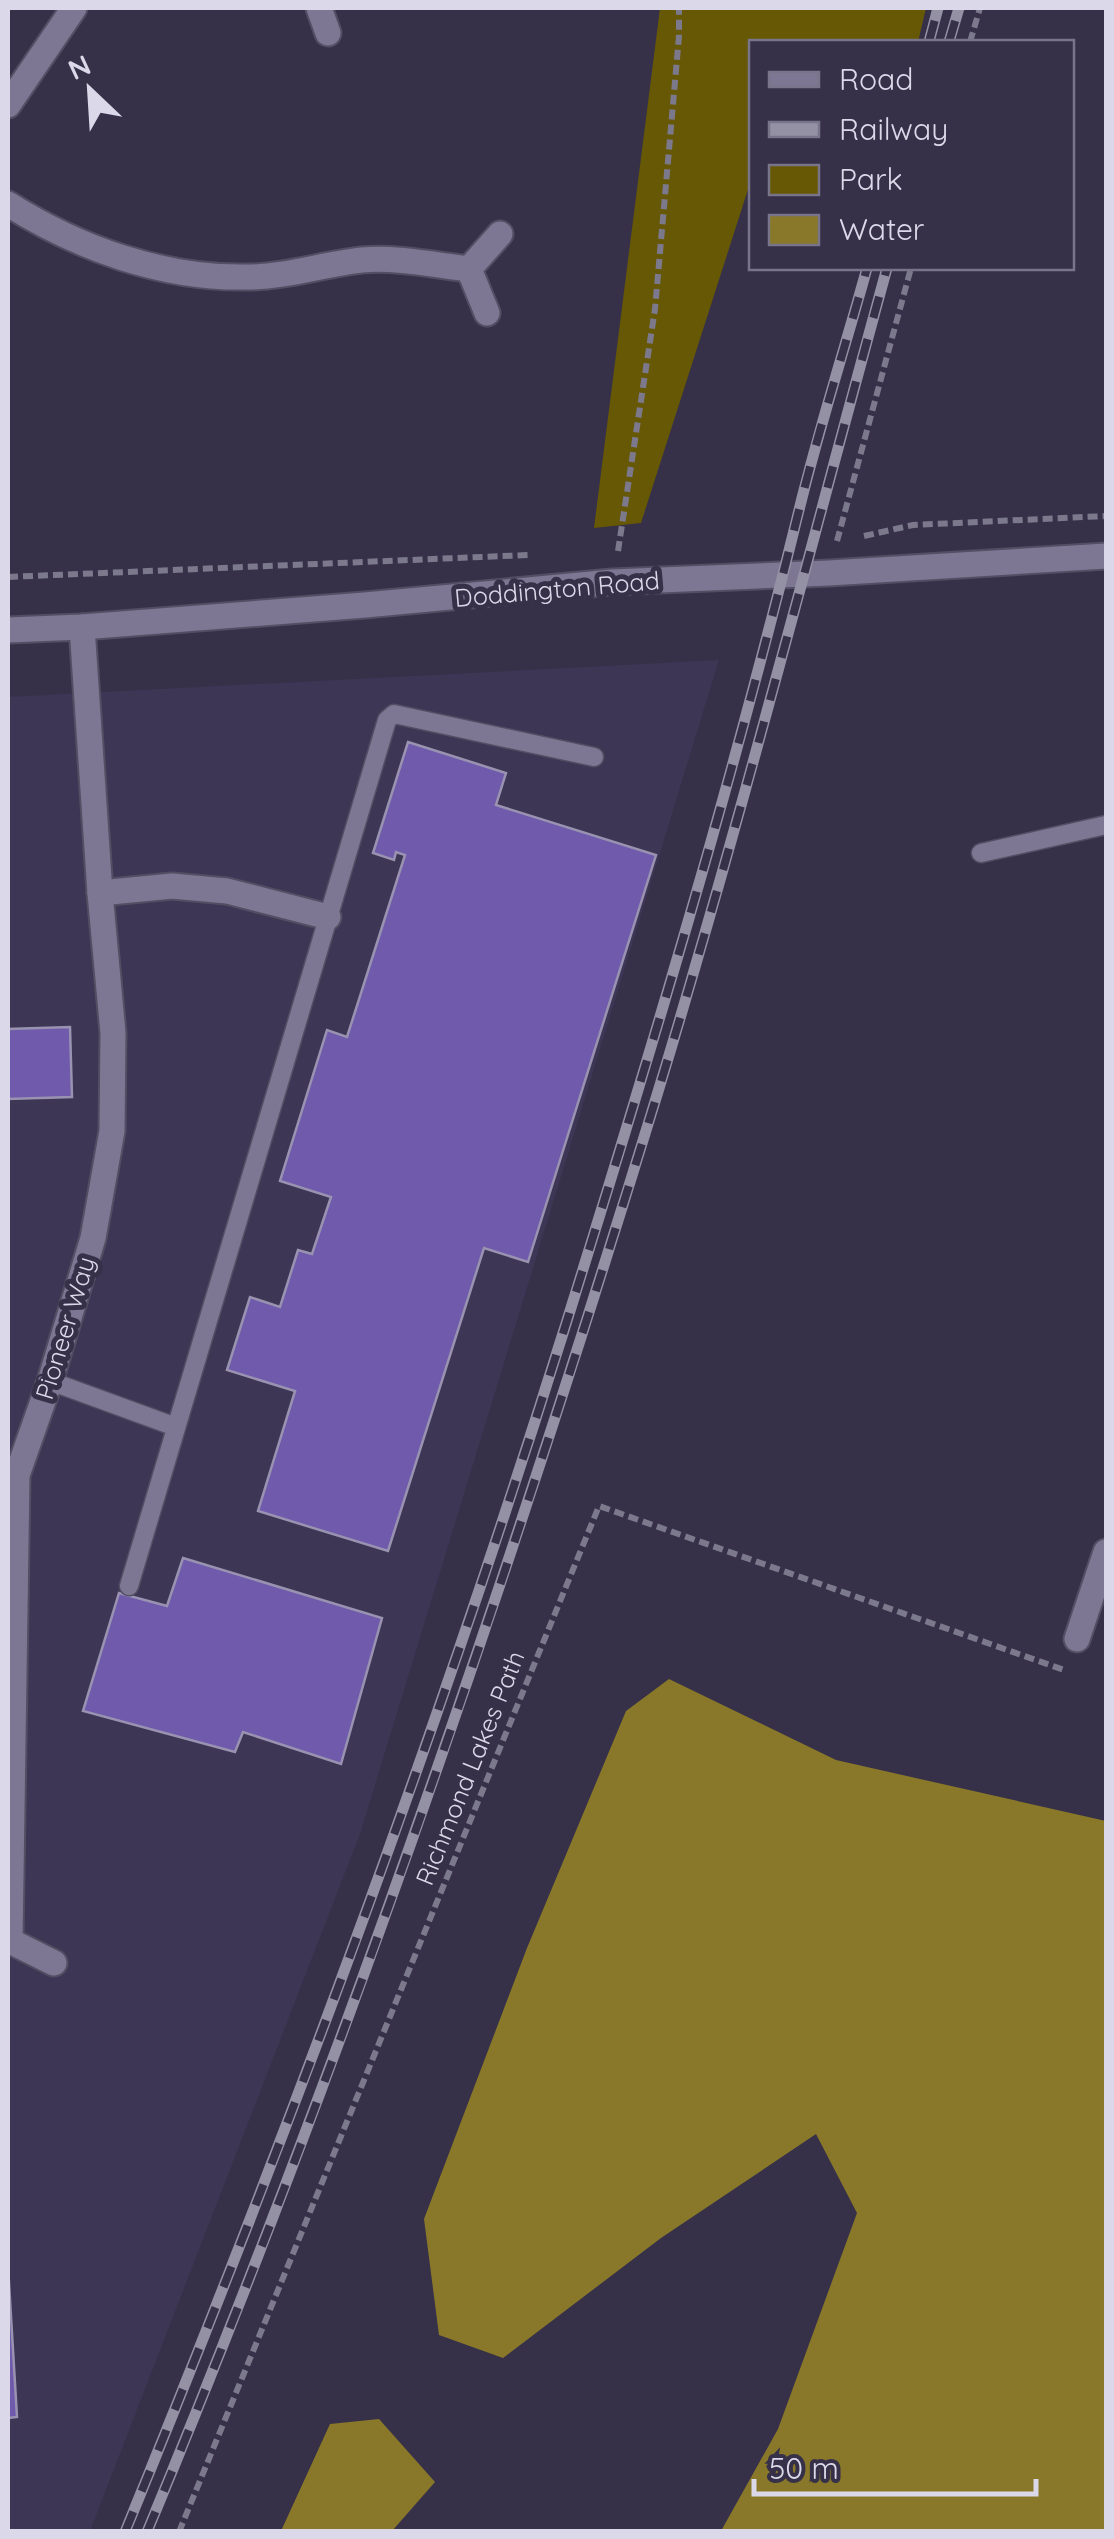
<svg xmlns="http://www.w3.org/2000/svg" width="1114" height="2539" viewBox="0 0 1114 2539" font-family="Quicksand,sans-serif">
	<rect width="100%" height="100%" fill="#363149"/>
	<path fill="#3d3655" d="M 719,660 L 360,1834 L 90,2531 L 8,2532 L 8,697 Z"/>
	<path fill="#665805" d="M 660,8 L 926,8 L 918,42 L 752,42 L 751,180 L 641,523 L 594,528 Z"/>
	<g fill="#897829">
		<path d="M 669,1679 L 836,1760 L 1106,1821 L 1106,2531 L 721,2531 L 778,2429 L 857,2213 L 816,2134 L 661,2238 L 503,2358 L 439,2335 L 424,2219 L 527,1948 L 626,1711 Z"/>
		<path d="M 379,2419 L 435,2482 L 392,2531 L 281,2531 L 330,2424 Z"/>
	</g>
	<g fill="#6f5aab" stroke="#9993b1" stroke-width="2.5">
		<path d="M 408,742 L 506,773 L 496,805 L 656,855 L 528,1262 L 484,1248 L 388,1551 L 258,1511 L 295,1391 L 227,1370 L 250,1297 L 280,1307 L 298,1250 L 312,1254 L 331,1197 L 280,1181 L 327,1030 L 347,1037 L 405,855 L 396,852 L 394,860 L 373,853 Z"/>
		<path d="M 70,1027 L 72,1097 L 8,1099 L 8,1029 Z"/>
		<path d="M 183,1558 L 382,1618 L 341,1764 L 243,1732 L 235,1752 L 83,1711 L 119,1593 L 167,1606 Z"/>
		<path d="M 8,2266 L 17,2417 L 8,2418 Z"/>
	</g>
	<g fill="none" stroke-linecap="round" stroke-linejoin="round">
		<g stroke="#534e63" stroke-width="21">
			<g id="service">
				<path d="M 981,853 L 1106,825"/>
				<path d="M 50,1381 L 176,1427"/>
				<path d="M 129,1586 L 387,720 L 394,714 L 594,757"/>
			</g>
		</g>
		<g stroke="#534e63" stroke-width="29">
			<g id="minor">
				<path d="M 319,8 L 328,33"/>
				<path d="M 8,105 L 74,8"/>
				<path d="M 8,204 C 78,248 163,279 248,277 C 286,277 324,264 362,260 C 397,257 435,265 469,269"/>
				<path d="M 487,313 L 469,269 L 500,234"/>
				<path d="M 100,893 L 172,886 L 227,891 L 328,917"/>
				<path d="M 1077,1639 L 1106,1552"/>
				<path d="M 10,1941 L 17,1475 L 50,1381 L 93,1238 L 112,1131 L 113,1033 L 100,893 L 82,627"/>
				<path d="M 8,1942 L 10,1941 L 54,1963"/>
			</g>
		</g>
		<g stroke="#534e63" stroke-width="29">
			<path id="secondary" d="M 8,630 L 82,627 L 365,605 L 612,582 L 829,573 L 1106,556"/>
		</g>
		<g stroke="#7c798d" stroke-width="6" stroke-dasharray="10 5" stroke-linecap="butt">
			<path d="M 970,42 L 980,8"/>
			<path d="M 864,536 L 913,525 L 1106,516"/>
			<path d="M 837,541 L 911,268"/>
			<path d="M 618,551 L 655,309 L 679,36 L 679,8"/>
			<path d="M 8,577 L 528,555"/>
			<path d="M 179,2532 L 599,1506 L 1064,1670 L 1065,1668"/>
		</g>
		<use href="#service" stroke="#7d7794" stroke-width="18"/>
		<use href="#minor" stroke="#7d7794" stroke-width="25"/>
		<use href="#secondary" stroke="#7d7794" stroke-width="25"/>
		<g stroke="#9491a5" stroke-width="11">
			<g id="rail">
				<path d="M 929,42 L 938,8"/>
				<path d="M 949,42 L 959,8"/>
				<path d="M 125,2532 C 287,2137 437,1735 565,1327 C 649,1058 732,784 799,510 C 819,428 845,348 867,268"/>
				<path d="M 147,2532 C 339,2071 502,1598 649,1121 C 736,839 809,552 887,268"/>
			</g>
		</g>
		<use href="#rail" stroke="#363149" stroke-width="8" stroke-dasharray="22" stroke-linecap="butt"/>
	</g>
	<g text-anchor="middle" stroke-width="10" stroke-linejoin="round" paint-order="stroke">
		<g font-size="25" fill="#dbd9e9" stroke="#363149">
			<text transform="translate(557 589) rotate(-5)" y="9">Doddington Road</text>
			<text transform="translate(65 1328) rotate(-73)" y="9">Pioneer Way</text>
			<text transform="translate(470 1768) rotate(-68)" y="9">Richmond Lakes Path</text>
		</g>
	</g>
	<rect width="1114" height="2539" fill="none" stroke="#dbd9e9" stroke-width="20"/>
	<rect x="749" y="40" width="325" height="230" fill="#363149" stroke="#787489" stroke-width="2.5"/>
	<rect x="769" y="72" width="50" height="15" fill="#7d7794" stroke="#787489" stroke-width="2.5"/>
	<text x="839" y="90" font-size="30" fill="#dbd9e9">Road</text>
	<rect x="769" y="122" width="50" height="15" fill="#9491a5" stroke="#787489" stroke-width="2.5"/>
	<text x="839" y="140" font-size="30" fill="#dbd9e9">Railway</text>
	<rect x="769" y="165" width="50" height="30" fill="#665805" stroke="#787489" stroke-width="2.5"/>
	<text x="839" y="190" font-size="30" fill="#dbd9e9">Park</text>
	<rect x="769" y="215" width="50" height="30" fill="#897829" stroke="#787489" stroke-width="2.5"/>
	<text x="839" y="240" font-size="30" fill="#dbd9e9">Water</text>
	<g transform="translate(90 90) rotate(335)" stroke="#363149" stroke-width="8" paint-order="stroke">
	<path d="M0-8L18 38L0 25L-18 38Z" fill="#dbd9e9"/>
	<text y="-15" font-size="28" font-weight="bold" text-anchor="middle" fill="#dbd9e9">N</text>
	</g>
	<path d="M754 2479v15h282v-15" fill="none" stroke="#dbd9e9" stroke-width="5"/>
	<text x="769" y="2479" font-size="30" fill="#dbd9e9" stroke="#363149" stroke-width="8" paint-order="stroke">50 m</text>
</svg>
